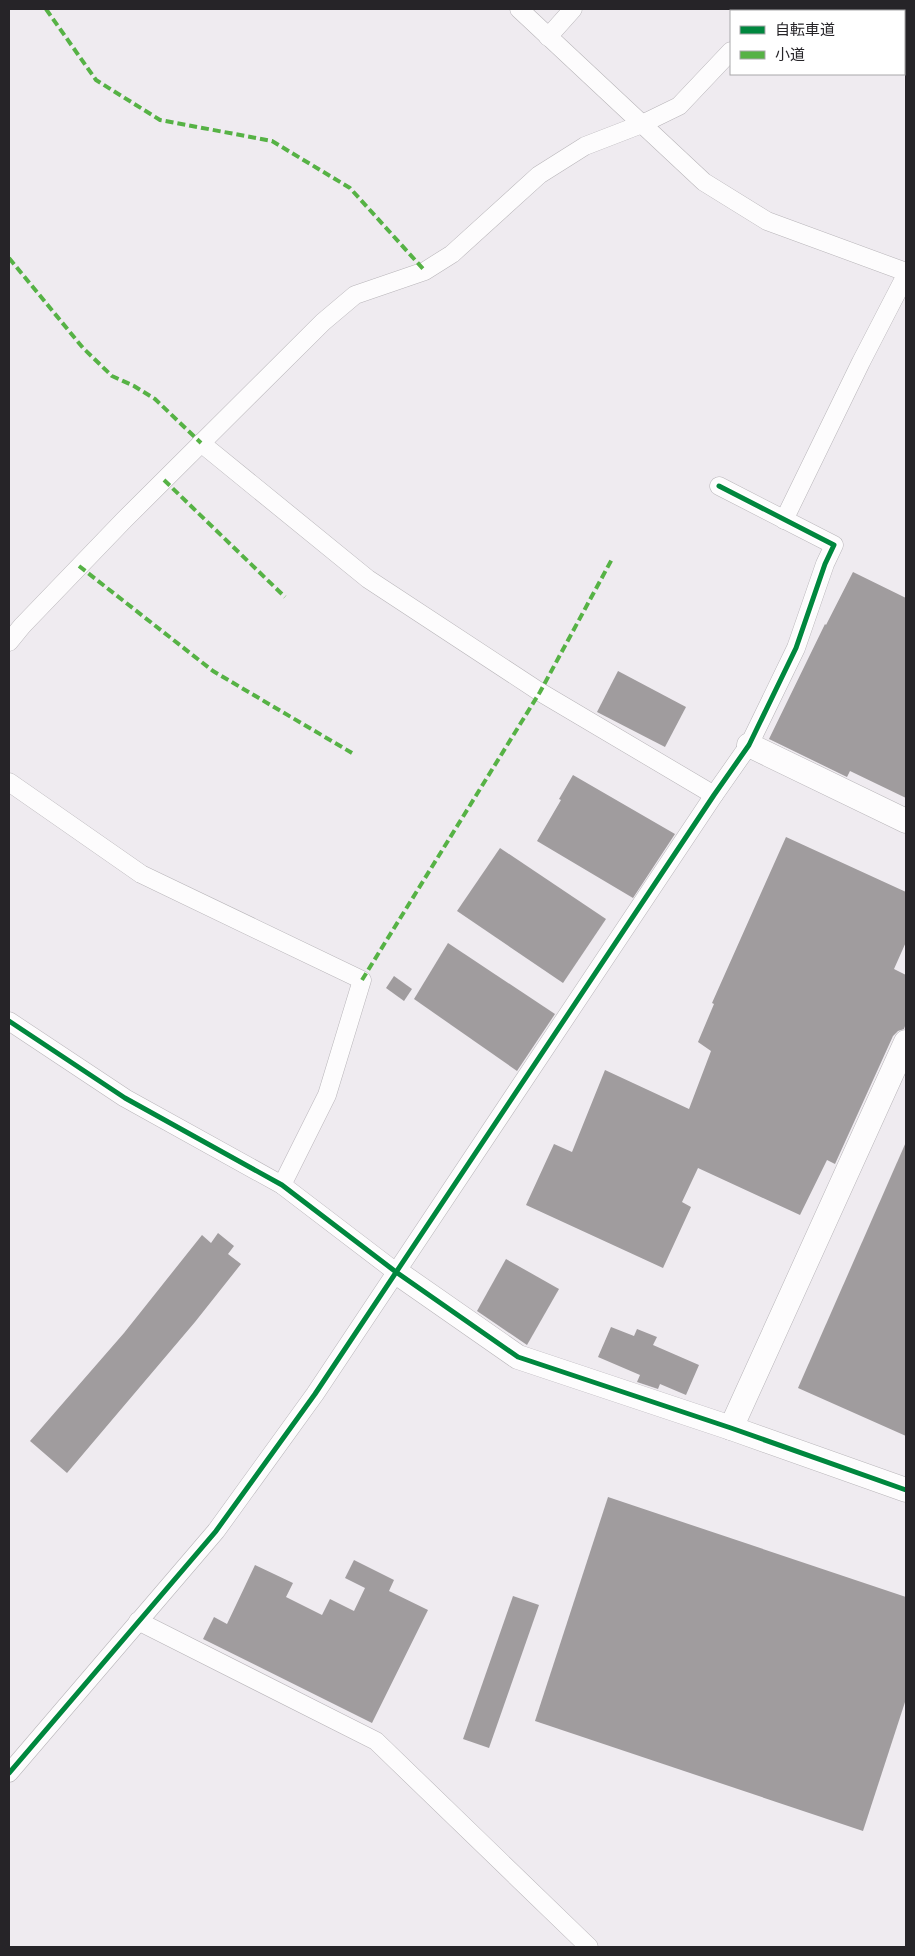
<svg xmlns="http://www.w3.org/2000/svg" width="915" height="1956" viewBox="0 0 915 1956" font-family="'Titillium Web','Noto Sans JP',sans-serif">
	<rect width="100%" height="100%" fill="#efebf0"/>
	<g fill="#a09c9e">
		<path d="M 853,572 L 906,598 L 906,798 L 850,771 L 847,777 L 769,739 L 825,624 L 826,625 Z"/>
		<path d="M 618,671 L 686,707 L 665,747 L 597,712 Z"/>
		<path d="M 573,775 L 675,834 L 633,898 L 537,841 L 561,800 L 559,799 Z"/>
		<path d="M 786,837 L 906,892 L 906,942 L 894,969 L 906,975 L 906,1023 L 904,1029 L 898,1031 L 893,1036 L 835,1164 L 827,1160 L 800,1215 L 698,1168 L 682,1202 L 691,1207 L 663,1268 L 526,1205 L 554,1144 L 572,1152 L 605,1070 L 689,1109 L 711,1051 L 698,1042 L 714,1004 L 712,1003 Z"/>
		<path d="M 500,848 L 606,919 L 563,983 L 457,911 Z"/>
		<path d="M 448,943 L 555,1014 L 517,1071 L 414,999 Z"/>
		<path d="M 394,976 L 412,989 L 404,1001 L 386,988 Z"/>
		<path d="M 906,1142 L 906,1436 L 798,1388 Z"/>
		<path d="M 218,1233 L 234,1246 L 228,1254 L 241,1264 L 195,1322 L 67,1473 L 30,1441 L 124,1333 L 202,1235 L 211,1243 Z"/>
		<path d="M 506,1259 L 559,1289 L 527,1345 L 477,1311 Z"/>
		<path d="M 611,1327 L 634,1336 L 637,1329 L 657,1337 L 653,1345 L 699,1365 L 686,1395 L 660,1384 L 658,1389 L 637,1382 L 640,1375 L 598,1357 Z"/>
		<path d="M 608,1497 L 906,1597 L 906,1699 L 863,1831 L 535,1721 Z"/>
		<path d="M 354,1560 L 394,1580 L 389,1591 L 428,1610 L 372,1723 L 203,1639 L 214,1617 L 227,1624 L 255,1565 L 293,1583 L 286,1597 L 322,1615 L 330,1599 L 354,1611 L 365,1588 L 345,1578 Z"/>
		<path d="M 513,1596 L 539,1605 L 489,1748 L 463,1739 Z"/>
	</g>
	<g fill="none" stroke-linecap="round" stroke-linejoin="round">
		<g stroke="#b8b5b9" stroke-width="19">
			<g id="street">
				<path d="M 519,9 L 704,182 L 767,221 L 906,272"/>
				<path d="M 768,11 L 770,9"/>
				<path d="M 548,37 L 573,9"/>
				<path d="M 201,443 L 368,579 L 540,692 L 714,795"/>
				<path d="M 784,520 L 861,362 L 906,275"/>
				<path d="M 9,642 L 22,626 L 124,520 L 323,322 L 355,295 L 425,271 L 452,254 L 539,175 L 585,146 L 642,124 L 679,106 L 731,51"/>
				<path d="M 9,782 L 141,874 L 362,980 L 327,1095 L 282,1185"/>
				<path d="M 9,1021 L 125,1098 L 282,1185 L 396,1272"/>
				<path d="M 138,1621 L 376,1741 L 589,1947"/>
				<path d="M 9,1773 L 216,1531 L 315,1394 L 714,795 L 749,745 L 796,648 L 825,564 L 834,545 L 719,486"/>
			</g>
		</g>
		<g stroke="#b8b5b9" stroke-width="25">
			<g id="secondary">
				<path d="M 749,745 L 906,821"/>
				<path d="M 396,1272 L 518,1357 L 731,1428 L 906,1490"/>
				<path d="M 731,1428 L 906,1042"/>
			</g>
		</g>
		<use href="#street" stroke="#fdfcfd" stroke-width="18"/>
		<use href="#secondary" stroke="#fdfcfd" stroke-width="24"/>
		<g stroke="#56b245" stroke-width="4" stroke-dasharray="8 4" stroke-linecap="butt">
			<path d="M 46,9 L 96,80 L 160,120 L 272,141 L 350,188 L 425,271"/>
			<path d="M 9,258 L 83,348 L 112,376 L 134,386 L 155,399 L 201,443"/>
			<path d="M 164,480 L 285,597"/>
			<path d="M 79,566 L 213,671 L 352,753"/>
			<path d="M 362,980 L 540,692 L 612,559"/>
		</g>
		<g stroke="#fff" stroke-width="8">
			<g id="cycleway">
				<path d="M 9,1021 L 125,1098 L 282,1185 L 396,1272 L 518,1357 L 731,1428 L 906,1490"/>
				<path d="M 9,1773 L 216,1531 L 315,1394 L 714,795 L 749,745 L 796,648 L 825,564 L 834,545 L 719,486"/>
			</g>
		</g>
		<use href="#cycleway" stroke="#00873e" stroke-width="5"/>
	</g>
	<rect width="915" height="1956" fill="none" stroke="#262428" stroke-width="20"/>
	<rect x="730" y="10" width="175" height="65" fill="#ffffff" stroke="#a8a7a9"/>
	<rect x="740" y="26" width="25" height="8" fill="#00873e" stroke="#a8a7a9"/>
	<text x="775" y="35" font-size="15" fill="#262428">自転車道</text>
	<rect x="740" y="51" width="25" height="8" fill="#56b245" stroke="#a8a7a9"/>
	<text x="775" y="60" font-size="15" fill="#262428">小道</text>
</svg>
